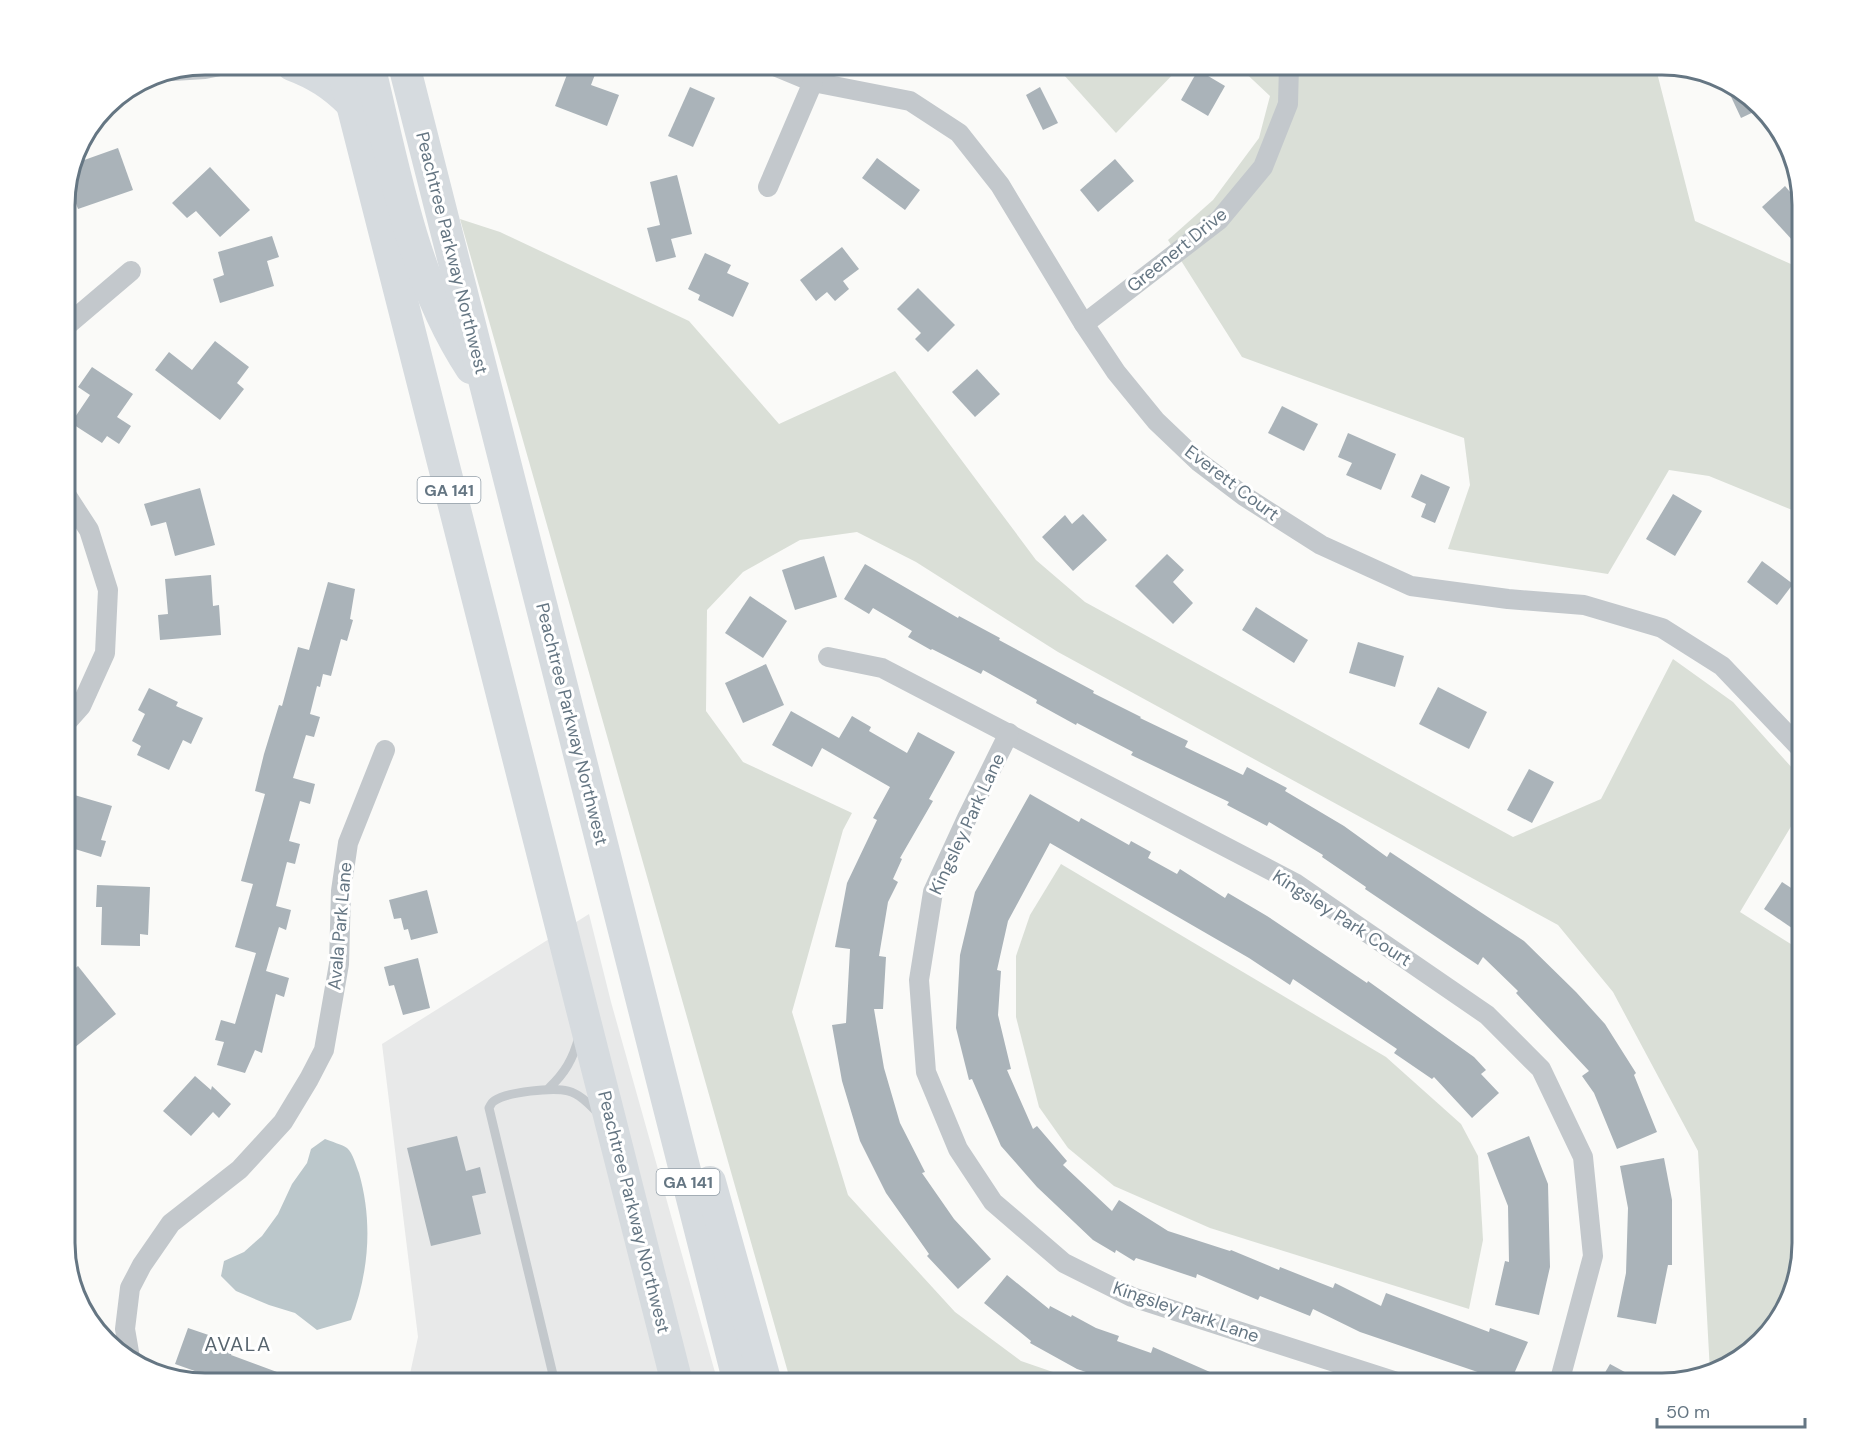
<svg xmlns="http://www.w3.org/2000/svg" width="1867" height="1448" viewBox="0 0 1867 1448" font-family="'DM Sans',sans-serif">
	<rect width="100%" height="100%" fill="#fafaf8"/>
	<path fill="#e8e9e9" d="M 589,914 L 611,1002 L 718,1383 L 408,1383 L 418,1337 L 382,1044 Z"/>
	<g fill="#dadfd7">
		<path d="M 1055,65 L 1182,65 L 1116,133 Z"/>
		<path d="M 1237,65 L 1655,65 L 1695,221 L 1802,269 L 1802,514 L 1709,476 L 1669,470 L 1608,574 L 1448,549 L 1470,485 L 1464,438 L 1242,357 L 1168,240 L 1213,200 L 1259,138 L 1270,96 Z"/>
		<path d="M 460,219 L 500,232 L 689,321 L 779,424 L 895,371 L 1036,560 L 1085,602 L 1513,837 L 1601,799 L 1673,659 L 1733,702 L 1802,779 L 1802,808 L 1740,912 L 1802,951 L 1802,1244 L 1773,1329 L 1724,1369 L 1710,1372 L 1698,1151 L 1613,992 L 1558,925 L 1058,652 L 916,562 L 857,532 L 800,540 L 743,572 L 707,610 L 706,711 L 743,762 L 852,813 L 843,830 L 792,1012 L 848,1195 L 955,1312 L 1021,1361 L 1085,1383 L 791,1383 Z"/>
		<path d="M 1061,864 L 1386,1057 L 1461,1124 L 1478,1156 L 1483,1240 L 1469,1309 L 1210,1228 L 1114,1186 L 1068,1148 L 1039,1107 L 1016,1017 L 1016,956 L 1030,915 Z"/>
	</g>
	<path fill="#bbc7cb" d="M 325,1139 C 332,1142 341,1144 347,1148 C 353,1153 356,1166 359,1173 C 373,1222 369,1272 351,1320 L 317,1330 L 295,1313 L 269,1305 L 236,1291 L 221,1276 L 224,1261 L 244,1252 L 262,1236 L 278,1214 L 292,1184 L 307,1163 L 311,1149 Z"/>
	<g fill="#aab3b9">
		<path d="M 571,64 L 599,64 L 591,85 L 619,95 L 607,126 L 555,106 Z"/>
		<path d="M 1198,70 L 1225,86 L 1208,116 L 1181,100 Z"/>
		<path d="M 1726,86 L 1748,94 L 1760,109 L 1741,118 Z"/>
		<path d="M 690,87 L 715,98 L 693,147 L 668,136 Z"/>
		<path d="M 1040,87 L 1058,123 L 1043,130 L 1026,95 Z"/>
		<path d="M 118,148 L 133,190 L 78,209 L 68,182 L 73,164 Z"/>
		<path d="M 877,158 L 920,190 L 905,210 L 862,178 Z"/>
		<path d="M 1115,159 L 1134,181 L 1098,212 L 1080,190 Z"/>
		<path d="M 210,167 L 250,210 L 220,237 L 196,211 L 187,218 L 172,203 Z"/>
		<path d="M 677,175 L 692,234 L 671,239 L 676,257 L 656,262 L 647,228 L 660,225 L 650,182 Z"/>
		<path d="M 1785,186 L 1802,206 L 1802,234 L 1794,242 L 1762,207 Z"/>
		<path d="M 272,236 L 279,257 L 267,261 L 274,286 L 220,303 L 213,279 L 224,275 L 218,252 Z"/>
		<path d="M 842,247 L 859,269 L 843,281 L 849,289 L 835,301 L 827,292 L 816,301 L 800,280 Z"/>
		<path d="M 705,253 L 731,265 L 727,273 L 749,283 L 733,317 L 698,300 L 700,295 L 688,289 Z"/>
		<path d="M 918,288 L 955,325 L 928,352 L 915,339 L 921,333 L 897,309 Z"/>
		<path d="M 215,341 L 249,367 L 237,383 L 244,389 L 220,420 L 155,370 L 169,352 L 192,370 Z"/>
		<path d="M 92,367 L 133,394 L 117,417 L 131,426 L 119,444 L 107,436 L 102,443 L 71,423 L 90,395 L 78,387 Z"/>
		<path d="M 977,369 L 1000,394 L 975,417 L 952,392 Z"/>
		<path d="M 1282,406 L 1318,424 L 1304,451 L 1268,433 Z"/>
		<path d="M 1348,433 L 1396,454 L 1381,490 L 1346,475 L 1352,463 L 1338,457 Z"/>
		<path d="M 1421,474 L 1450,487 L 1435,523 L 1421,517 L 1426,504 L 1411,497 Z"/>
		<path d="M 200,488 L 215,545 L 175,556 L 166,522 L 151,526 L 144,504 Z"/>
		<path d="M 1673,494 L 1702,511 L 1675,556 L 1646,539 Z"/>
		<path d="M 1083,514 L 1107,540 L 1073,571 L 1042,537 L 1065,515 L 1072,524 Z"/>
		<path d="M 1167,554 L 1184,570 L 1173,582 L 1193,603 L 1173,624 L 1135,586 Z"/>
		<path d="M 824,556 L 837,597 L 795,610 L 782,570 Z"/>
		<path d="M 1762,561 L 1793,584 L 1777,605 L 1747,582 Z"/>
		<path d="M 865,564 L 958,618 L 959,616 L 1000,638 L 999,640 L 1094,691 L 1093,693 L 1141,717 L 1140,718 L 1188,741 L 1185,747 L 1243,775 L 1247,767 L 1287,788 L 1285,791 L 1344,826 L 1387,857 L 1390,852 L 1524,941 L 1576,992 L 1605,1024 L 1636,1073 L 1634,1075 L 1657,1132 L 1617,1149 L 1594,1093 L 1582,1076 L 1589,1071 L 1516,993 L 1518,991 L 1483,957 L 1478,965 L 1365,889 L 1366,887 L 1322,857 L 1323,855 L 1269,822 L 1267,826 L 1227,805 L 1229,802 L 1131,755 L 1133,752 L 1077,723 L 1076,725 L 1036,703 L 1037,700 L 983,670 L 981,674 L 932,649 L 931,650 L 908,637 L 912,631 L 873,608 L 869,614 L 844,599 Z"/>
		<path d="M 211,575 L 213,606 L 219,605 L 221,635 L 160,640 L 158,615 L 168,614 L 165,579 Z"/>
		<path d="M 328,582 L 355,589 L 350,619 L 353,620 L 347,641 L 341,639 L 331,676 L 323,674 L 320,687 L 317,686 L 310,714 L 320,717 L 314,737 L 306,735 L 293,778 L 315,784 L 310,804 L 300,801 L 289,841 L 300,844 L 295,864 L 287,862 L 276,906 L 291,910 L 286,930 L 279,927 L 266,971 L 289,978 L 284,997 L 276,994 L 262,1053 L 255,1050 L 245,1073 L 217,1065 L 224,1042 L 215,1040 L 221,1020 L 235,1024 L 256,953 L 235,947 L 253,884 L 241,881 L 265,794 L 255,791 L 264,754 L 279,705 L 282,706 L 298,647 L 309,650 Z"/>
		<path d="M 750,596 L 787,621 L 763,658 L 725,633 Z"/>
		<path d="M 1256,607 L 1308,640 L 1294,663 L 1242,630 Z"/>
		<path d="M 1358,642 L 1404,656 L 1395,687 L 1349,673 Z"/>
		<path d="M 766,664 L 784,705 L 743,723 L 725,683 Z"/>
		<path d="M 1438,687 L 1487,712 L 1469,749 L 1419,724 Z"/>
		<path d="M 149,688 L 178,702 L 176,706 L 203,718 L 191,744 L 183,740 L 169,770 L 137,755 L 141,746 L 132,741 L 145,714 L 138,710 Z"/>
		<path d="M 791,711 L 839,738 L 852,716 L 871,727 L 869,731 L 907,753 L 918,732 L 955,752 L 929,799 L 933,801 L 900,858 L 902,859 L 893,879 L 898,882 L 888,902 L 879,956 L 886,957 L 883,1009 L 874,1009 L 884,1068 L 900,1123 L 925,1172 L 922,1173 L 954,1219 L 991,1259 L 958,1289 L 927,1256 L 929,1254 L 886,1193 L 860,1141 L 842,1081 L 832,1025 L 846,1023 L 850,949 L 835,947 L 847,883 L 877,820 L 873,818 L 890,787 L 822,748 L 812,767 L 772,745 Z"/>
		<path d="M 1529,769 L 1554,782 L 1532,823 L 1507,810 Z"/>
		<path d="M 71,794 L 112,806 L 101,840 L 106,841 L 101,857 L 65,846 L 65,816 Z"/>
		<path d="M 1030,794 L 1079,822 L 1081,818 L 1129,845 L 1131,841 L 1151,852 L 1148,858 L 1177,874 L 1180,869 L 1225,898 L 1228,893 L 1267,916 L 1367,983 L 1368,981 L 1474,1057 L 1486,1070 L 1481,1074 L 1499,1093 L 1472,1118 L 1434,1077 L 1432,1079 L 1394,1053 L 1397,1049 L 1293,979 L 1290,985 L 1249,958 L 1050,843 L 1008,921 L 997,970 L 1001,971 L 998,1015 L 1011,1069 L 1007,1070 L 1033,1129 L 1037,1126 L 1067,1161 L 1063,1165 L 1112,1211 L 1119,1200 L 1168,1231 L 1230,1251 L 1231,1250 L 1279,1270 L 1280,1267 L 1333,1288 L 1335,1283 L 1381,1306 L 1386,1293 L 1489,1332 L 1490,1328 L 1528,1342 L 1510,1383 L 1360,1332 L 1313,1309 L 1310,1316 L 1260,1296 L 1258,1300 L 1197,1274 L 1196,1278 L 1136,1258 L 1134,1261 L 1116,1250 L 1115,1253 L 1093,1240 L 1037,1187 L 1001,1146 L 972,1079 L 969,1080 L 956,1028 L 960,955 L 975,892 Z"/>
		<path d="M 1782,882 L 1802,895 L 1802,935 L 1764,909 Z"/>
		<path d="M 97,885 L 150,887 L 148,935 L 140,934 L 140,946 L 101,945 L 102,907 L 96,907 Z"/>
		<path d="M 427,890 L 438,933 L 411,940 L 408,929 L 404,930 L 401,918 L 394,919 L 389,900 Z"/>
		<path d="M 418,958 L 430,1008 L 403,1015 L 394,985 L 389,986 L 384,967 Z"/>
		<path d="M 78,966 L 116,1014 L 74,1048 L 65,1035 L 65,977 Z"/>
		<path d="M 195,1076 L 211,1090 L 212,1086 L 231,1104 L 219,1118 L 213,1112 L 191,1136 L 163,1111 Z"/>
		<path d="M 457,1136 L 466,1171 L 480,1167 L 486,1193 L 472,1196 L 481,1234 L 431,1246 L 407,1148 Z"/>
		<path d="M 1529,1136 L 1548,1184 L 1550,1267 L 1539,1315 L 1495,1305 L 1505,1261 L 1509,1262 L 1508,1206 L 1487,1153 Z"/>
		<path d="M 1664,1158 L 1672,1200 L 1672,1265 L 1668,1265 L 1656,1324 L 1617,1317 L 1626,1273 L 1627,1241 L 1628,1208 L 1620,1166 Z"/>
		<path d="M 1007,1275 L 1049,1309 L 1050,1306 L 1071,1317 L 1072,1315 L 1096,1328 L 1119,1336 L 1117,1341 L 1151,1353 L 1153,1347 L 1235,1383 L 1119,1383 L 1077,1369 L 1030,1343 L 1031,1341 L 984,1303 Z"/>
		<path d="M 188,1328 L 235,1344 L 231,1355 L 304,1382 L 304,1383 L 213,1383 L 204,1381 L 206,1375 L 175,1364 Z"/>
		<path d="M 1610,1364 L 1645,1383 L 1599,1383 Z"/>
	</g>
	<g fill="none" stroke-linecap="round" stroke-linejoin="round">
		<g stroke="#c3c8cc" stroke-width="9">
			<path d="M 549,1088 C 565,1073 573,1059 579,1037"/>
			<path d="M 555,1383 L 489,1108 C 490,1106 492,1102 494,1101 C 507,1092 553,1087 568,1091 C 580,1094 589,1104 598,1113"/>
		</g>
		<g stroke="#c3c8cc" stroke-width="20">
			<path d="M 772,65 L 813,82 L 910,101 L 959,133 L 1000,185 L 1084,324 L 1116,372 L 1156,421 L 1199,462 L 1244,496 L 1321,545 L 1411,586 L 1508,599 L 1584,605 L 1662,628 L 1722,666 L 1802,750"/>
			<path d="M 173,71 L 205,69 L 225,65"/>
			<path d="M 768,187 L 813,82"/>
			<path d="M 1084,324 L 1219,220 L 1263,167 L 1288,104 L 1289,65"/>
			<path d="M 65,327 L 131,271"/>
			<path d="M 828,657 L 882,668 L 1295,883 L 1487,1015 L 1541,1069 L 1583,1157 L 1593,1256 L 1559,1383"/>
			<path d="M 65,724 L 81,706 L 105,653 L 108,590 L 89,530 L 65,493"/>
			<path d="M 1009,733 L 967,818 L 933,892 L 919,980 L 926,1072 L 958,1149 L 993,1202 L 1064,1263 L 1132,1297 L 1400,1383"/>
			<path d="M 130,1358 L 125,1329 L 130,1288 L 142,1265 L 171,1223 L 240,1169 L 283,1122 L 309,1079 L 324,1050 L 339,964 L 341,891 L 348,843 L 385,750"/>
		</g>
		<g stroke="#d6dbdf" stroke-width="32">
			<path d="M 292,65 C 316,74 333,85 351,103"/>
			<path d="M 342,65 L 677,1383"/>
			<path d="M 369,65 C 394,167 412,278 471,368"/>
			<path d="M 404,65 L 739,1383"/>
			<path d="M 710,1182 L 766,1383"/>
		</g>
	</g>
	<g text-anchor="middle" stroke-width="6" stroke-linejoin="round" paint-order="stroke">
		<g fill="#fff" stroke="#939fa8" stroke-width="1.5">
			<rect x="417.5" y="477" width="63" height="26" rx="4.5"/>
			<rect x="656.5" y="1169" width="63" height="26" rx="4.5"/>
		</g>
		<g font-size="16" font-weight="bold" fill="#657683">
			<text x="449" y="496">GA 141</text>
			<text x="688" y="1188">GA 141</text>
		</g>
		<g font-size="18" fill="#657683" stroke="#fff">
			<text transform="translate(1177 250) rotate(-39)" y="6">Greenert Drive</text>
			<text transform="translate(452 253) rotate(76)" y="6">Peachtree Parkway Northwest</text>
			<text transform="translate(1232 483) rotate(37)" y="6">Everett Court</text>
			<text transform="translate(572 724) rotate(76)" y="6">Peachtree Parkway Northwest</text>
			<text transform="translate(967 824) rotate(-65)" y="6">Kingsley Park Lane</text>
			<text transform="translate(1342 918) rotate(33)" y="6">Kingsley Park Court</text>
			<text transform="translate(340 926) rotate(-85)" y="6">Avala Park Lane</text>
			<text transform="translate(634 1212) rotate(76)" y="6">Peachtree Parkway Northwest</text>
			<text transform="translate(1186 1312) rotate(19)" y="6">Kingsley Park Lane</text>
		</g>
		<g font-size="20" letter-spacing="1.5" fill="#57646e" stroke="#fff">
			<text x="238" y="1351">AVALA</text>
		</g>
	</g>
	<path d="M0 0H1867V1448H0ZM205 75H1662A130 130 0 0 1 1792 205V1243A130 130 0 0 1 1662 1373H205A130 130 0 0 1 75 1243V205A130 130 0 0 1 205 75Z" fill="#fff" fill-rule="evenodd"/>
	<path fill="none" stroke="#657683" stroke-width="3" d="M205 75H1662A130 130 0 0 1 1792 205V1243A130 130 0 0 1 1662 1373H205A130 130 0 0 1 75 1243V205A130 130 0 0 1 205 75Z"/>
	<path d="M1657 1418v9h148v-9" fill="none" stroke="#657683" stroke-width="3"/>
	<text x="1666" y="1418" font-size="18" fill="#657683" stroke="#ffffff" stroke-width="4.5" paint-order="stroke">50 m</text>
</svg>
